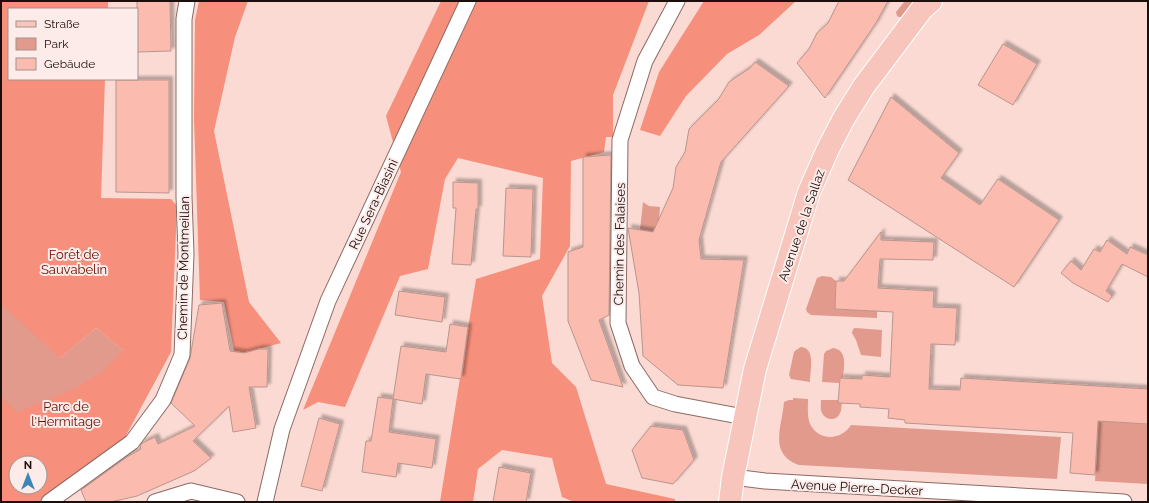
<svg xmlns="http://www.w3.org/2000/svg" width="1149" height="503" viewBox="0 0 1149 503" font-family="Raleway,sans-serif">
	<defs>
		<filter id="shadow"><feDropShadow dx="3.5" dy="-3.5" stdDeviation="1" flood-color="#0004"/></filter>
	</defs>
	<rect width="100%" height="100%" fill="#fadad3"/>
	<g fill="#e29a8c" fill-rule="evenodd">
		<path d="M 905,1 L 916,1 L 902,17 L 899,17 L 897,16 L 896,12 Z"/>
		<path d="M 643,202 L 649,206 L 660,207 L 658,233 L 640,230 Z"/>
		<path d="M 1,236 L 60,358 L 96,328 L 123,350 L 40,502 L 1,502 ZM 16,463 L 40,463 L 40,487 L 16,487 Z"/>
		<path d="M 822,276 L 831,277 L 836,281 L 835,309 L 877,311 L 877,318 L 811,315 L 807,312 L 806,309 L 817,278 Z"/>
		<path d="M 855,328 L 882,330 L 881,357 L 861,355 L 856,340 L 852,333 L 853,329 Z"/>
		<path d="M 801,347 C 816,348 810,371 810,382 L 791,379 L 789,375 L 794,352 L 796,350 Z"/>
		<path d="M 833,348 C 848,350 844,367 843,378 L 840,378 L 839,383 L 822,382 L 824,354 L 826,351 Z"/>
		<path d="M 793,398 L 808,399 C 808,407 807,416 810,424 C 819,442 842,440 851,425 L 1061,437 L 1057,479 L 799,465 C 768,454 782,427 784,402 L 789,400 L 793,400 Z"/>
		<path d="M 821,400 L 839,400 L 842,403 C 841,406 842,410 840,413 C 837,421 826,421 822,413 C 820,409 821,404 821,400 Z"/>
		<path d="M 1098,421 L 1148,424 L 1148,484 L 1095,481 Z"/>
	</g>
	<g fill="#f68f7b" fill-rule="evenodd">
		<path d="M 1,1 L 108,1 L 108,9 L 9,9 L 9,79 L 105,79 L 101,198 L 171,199 L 177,206 L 171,352 L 123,441 L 40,502 L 1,502 L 1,397 L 17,412 L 76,388 L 105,370 L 123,350 L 96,328 L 60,358 L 1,304 ZM 16,463 L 40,463 L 40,487 L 16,487 Z"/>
		<path d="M 199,1 L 248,1 L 235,37 L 214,131 L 249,302 L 281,343 L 235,355 L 224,302 L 200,300 L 194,118 L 195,20 Z"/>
		<path d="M 441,1 L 649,1 L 613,95 L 613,137 L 606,137 L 604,152 L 571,161 L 570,246 L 542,296 L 552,363 L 576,387 L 606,484 L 675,499 L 675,502 L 574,502 L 562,497 L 552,458 L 502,450 L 478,469 L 473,502 L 440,502 L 476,279 L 540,259 L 543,178 L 458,158 L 445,179 L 428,269 L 400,276 L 345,407 L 318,402 L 303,410 L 401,172 L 386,116 Z"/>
		<path d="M 704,1 L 796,1 L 759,35 L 727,54 L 686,96 L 660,136 L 640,130 L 659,72 Z"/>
	</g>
	<g fill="#fbbbae" stroke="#ba958d" filter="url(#shadow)">
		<path d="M 137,1 L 170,1 L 171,51 L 137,52 Z"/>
		<path d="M 839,1 L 888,1 L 876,23 L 825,98 L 797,63 L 809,49 L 817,33 L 828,23 Z"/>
		<path d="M 1003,44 L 1037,64 L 1013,105 L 978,85 Z"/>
		<path d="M 755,62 L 789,86 L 721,162 L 699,240 L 701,259 L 744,260 L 723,388 L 678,385 L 643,356 L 639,293 L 628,228 L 653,232 L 673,188 L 676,167 L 685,152 L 689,129 L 718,100 L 729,82 L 750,68 Z"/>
		<path d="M 116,80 L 169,80 L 169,193 L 116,192 Z"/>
		<path d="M 891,97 L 959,153 L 941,178 L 980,205 L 998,179 L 1059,220 L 1014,287 L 848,180 Z"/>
		<path d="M 611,155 L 609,315 L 599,320 L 623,387 L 591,380 L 568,321 L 568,252 L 583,247 L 583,157 Z"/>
		<path d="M 453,182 L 478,183 L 478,209 L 476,209 L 471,265 L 452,264 L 456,208 L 453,208 Z"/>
		<path d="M 506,188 L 533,189 L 531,257 L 503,256 Z"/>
		<path d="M 881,232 L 881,240 L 934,242 L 933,260 L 880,259 L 878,288 L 934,291 L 933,307 L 957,308 L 955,345 L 931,344 L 929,389 L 960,390 L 961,378 L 1148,389 L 1148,424 L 1098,421 L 1095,475 L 1070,473 L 1073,433 L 905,423 L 905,420 L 888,418 L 889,409 L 860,407 L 860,404 L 838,403 L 840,378 L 862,379 L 862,375 L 890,377 L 893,312 L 835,309 L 836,281 L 844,281 Z"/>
		<path d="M 1107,240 L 1127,254 L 1130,247 L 1148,255 L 1148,277 L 1122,264 L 1106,291 L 1112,296 L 1108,302 L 1073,283 L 1061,273 L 1071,261 L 1081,270 L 1094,249 L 1100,252 Z"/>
		<path d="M 399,291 L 445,297 L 442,322 L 395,315 Z"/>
		<path d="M 222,303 L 230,351 L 244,353 L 259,349 L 268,349 L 267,387 L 249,387 L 256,428 L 233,432 L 229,406 L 193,441 L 211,458 L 194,471 L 137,496 L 111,502 L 86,502 L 81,490 L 127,457 L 141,449 L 140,446 L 142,443 L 155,437 L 158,444 L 195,426 L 171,403 L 190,358 L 199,305 Z"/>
		<path d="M 450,324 L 468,327 L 461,379 L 426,374 L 422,404 L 393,399 L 401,346 L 446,352 Z"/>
		<path d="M 378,397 L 393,399 L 389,432 L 436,439 L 432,468 L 398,463 L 396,477 L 362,472 L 366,441 L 371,441 Z"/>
		<path d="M 319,418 L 340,424 L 322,491 L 301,486 Z"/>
		<path d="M 651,426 L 683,430 L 694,460 L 673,484 L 642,478 L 632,450 Z"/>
		<path d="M 499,467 L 531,473 L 526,502 L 493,502 Z"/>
	</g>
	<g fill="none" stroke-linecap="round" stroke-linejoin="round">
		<g stroke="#8d6a63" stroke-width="17">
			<g id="street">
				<path d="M 677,1 L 645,61 L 620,140 L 618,323 L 632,366 L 653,397 L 675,404 L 744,417"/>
				<path d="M 733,477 L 765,481 L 1124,502"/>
				<path d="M 49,502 L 132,442 L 163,400 L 182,355 L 186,254 L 184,197 L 184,19 L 187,1"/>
				<path d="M 155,502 L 191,491 L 237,502"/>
				<path d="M 265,502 L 282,429 L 328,301 L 468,1"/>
			</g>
		</g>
		<g stroke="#fff" stroke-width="24">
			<path id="primary" d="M 730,502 L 733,477 L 755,369 L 809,192 L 828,149 L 844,118 L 864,86 L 922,9 L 931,1"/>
		</g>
		<use href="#street" stroke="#fff" stroke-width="15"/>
		<use href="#primary" stroke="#f7c5bb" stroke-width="22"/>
	</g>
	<g text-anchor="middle" stroke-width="4" stroke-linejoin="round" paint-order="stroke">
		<g font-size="13" fill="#1b0e0b" stroke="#fcebe8">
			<text transform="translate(373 204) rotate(-65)" y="5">Rue Sera-Biasini</text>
			<text transform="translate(801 225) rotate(-71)" y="5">Avenue de la Sallaz</text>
			<text transform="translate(619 244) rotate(-89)" y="5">Chemin des Falaises</text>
			<text transform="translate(183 268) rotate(-89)" y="5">Chemin de Montmeillan</text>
			<text transform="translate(857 487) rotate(3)" y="5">Avenue Pierre-Decker</text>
		</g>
		<g font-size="13" fill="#690c00" stroke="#fcebe8">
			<text x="74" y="259">Forêt de<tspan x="74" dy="15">Sauvabelin</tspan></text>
			<text x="66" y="411">Parc de<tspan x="66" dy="15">l'Hermitage</tspan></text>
		</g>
	</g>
	<rect width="1149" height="503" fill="none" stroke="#1b0e0b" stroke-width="4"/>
	<rect x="8" y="8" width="130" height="72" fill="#fcebe8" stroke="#a29390"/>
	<rect x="16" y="21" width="20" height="6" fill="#f7c5bb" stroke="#a29390"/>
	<text x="44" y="28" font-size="12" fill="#1b0e0b">Straße</text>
	<rect x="16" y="38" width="20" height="12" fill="#e29a8c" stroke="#a29390"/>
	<text x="44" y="48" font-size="12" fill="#1b0e0b">Park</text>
	<rect x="16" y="58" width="20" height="12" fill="#fbbbae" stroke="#a29390"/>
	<text x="44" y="68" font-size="12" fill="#1b0e0b">Gebäude</text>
	<g transform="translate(28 475)"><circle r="19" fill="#fcebe8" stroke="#a29390"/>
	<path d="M0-3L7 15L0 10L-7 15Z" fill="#3b86b9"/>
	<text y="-6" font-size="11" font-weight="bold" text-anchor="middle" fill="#1b0e0b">N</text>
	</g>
</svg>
